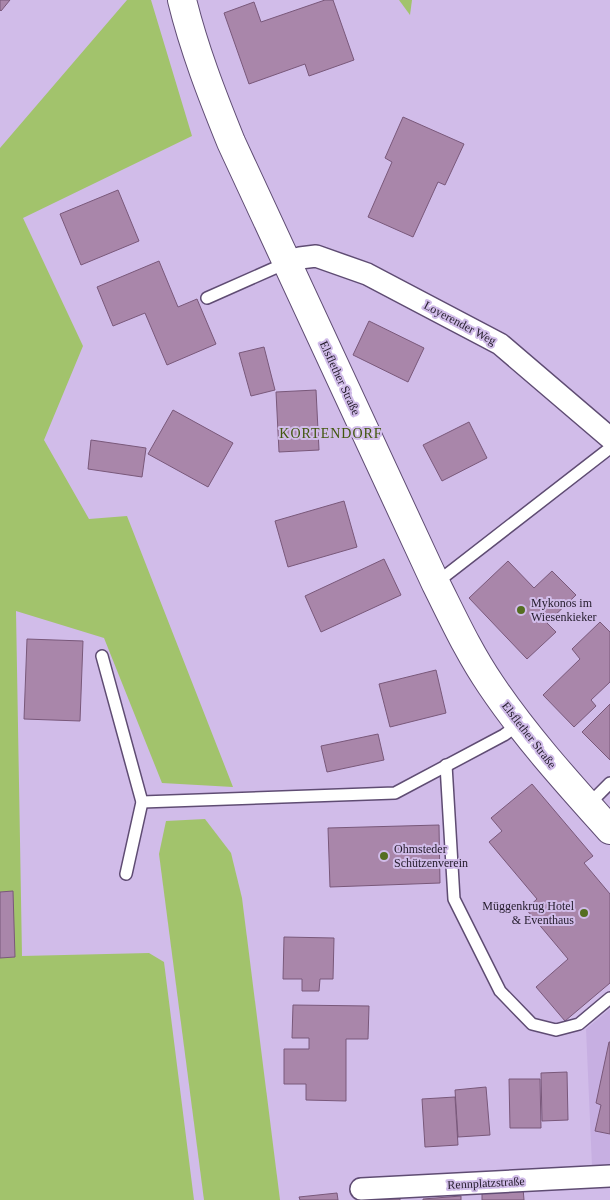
<svg xmlns="http://www.w3.org/2000/svg" width="610" height="1200" viewBox="0 0 610 1200" font-family="'Times New Roman',serif">
	<rect width="100%" height="100%" fill="#d1bce9"/>
	<path fill="#c7afe2" d="M 610,1009 L 610,1165 L 592,1166 L 586,1029 Z"/>
	<g fill="#a2c36c">
		<path d="M 127,0 L 151,0 L 192,136 L 23,218 L 83,346 L 44,440 L 89,519 L 127,516 L 233,787 L 162,783 L 104,638 L 16,611 L 22,956 L 149,953 L 164,962 L 194,1200 L 0,1200 L 0,148 Z"/>
		<path d="M 399,0 L 412,0 L 410,15 Z"/>
		<path d="M 205,819 L 231,853 L 242,898 L 280,1200 L 204,1200 L 159,854 L 166,821 Z"/>
	</g>
	<g fill="#a986aa" stroke="#79587a">
		<path d="M 0,0 L 10,0 L 1,11 L 0,10 Z"/>
		<path d="M 325,0 L 333,0 L 354,60 L 309,76 L 305,64 L 249,84 L 224,13 L 254,2 L 261,22 Z"/>
		<path d="M 403,117 L 464,144 L 445,185 L 438,182 L 413,237 L 368,217 L 392,162 L 385,158 Z"/>
		<path d="M 118,190 L 139,241 L 81,265 L 60,214 Z"/>
		<path d="M 159,261 L 178,307 L 197,299 L 216,344 L 167,365 L 145,313 L 113,326 L 97,287 Z"/>
		<path d="M 369,321 L 424,348 L 408,382 L 353,355 Z"/>
		<path d="M 264,347 L 275,390 L 251,396 L 239,353 Z"/>
		<path d="M 316,390 L 319,450 L 279,452 L 276,392 Z"/>
		<path d="M 173,410 L 233,443 L 208,487 L 148,454 Z"/>
		<path d="M 469,422 L 487,458 L 442,481 L 423,445 Z"/>
		<path d="M 91,440 L 146,448 L 142,477 L 88,469 Z"/>
		<path d="M 344,501 L 357,547 L 288,567 L 275,521 Z"/>
		<path d="M 384,559 L 401,595 L 321,632 L 305,596 Z"/>
		<path d="M 508,561 L 534,588 L 552,571 L 576,595 L 547,623 L 556,632 L 527,659 L 469,598 Z"/>
		<path d="M 600,622 L 610,632 L 610,682 L 591,700 L 596,706 L 574,727 L 543,695 L 580,659 L 572,649 Z"/>
		<path d="M 27,639 L 83,641 L 80,721 L 24,719 Z"/>
		<path d="M 436,670 L 446,713 L 390,727 L 379,684 Z"/>
		<path d="M 610,704 L 610,760 L 582,732 Z"/>
		<path d="M 378,734 L 384,760 L 327,772 L 321,746 Z"/>
		<path d="M 532,784 L 593,856 L 584,863 L 610,894 L 610,983 L 565,1021 L 536,987 L 568,959 L 526,909 L 537,899 L 489,842 L 502,831 L 491,818 Z"/>
		<path d="M 439,825 L 440,883 L 330,887 L 328,828 Z"/>
		<path d="M 13,891 L 15,957 L 0,958 L 0,892 Z"/>
		<path d="M 284,937 L 334,938 L 333,979 L 320,979 L 319,991 L 302,991 L 302,979 L 283,979 Z"/>
		<path d="M 293,1005 L 369,1006 L 368,1039 L 346,1039 L 346,1101 L 306,1100 L 306,1084 L 284,1084 L 284,1049 L 309,1049 L 309,1038 L 292,1038 Z"/>
		<path d="M 609,1042 L 610,1042 L 610,1134 L 595,1131 L 601,1105 L 596,1103 Z"/>
		<path d="M 567,1072 L 568,1120 L 542,1121 L 541,1073 Z"/>
		<path d="M 509,1079 L 540,1079 L 541,1128 L 510,1128 Z"/>
		<path d="M 486,1087 L 490,1135 L 458,1137 L 455,1090 Z"/>
		<path d="M 455,1097 L 458,1145 L 425,1147 L 422,1099 Z"/>
		<path d="M 523,1188 L 524,1200 L 482,1200 L 482,1190 Z"/>
		<path d="M 337,1193 L 338,1200 L 300,1200 L 299,1197 Z"/>
		<path d="M 461,1196 L 461,1200 L 423,1200 L 423,1199 Z"/>
		<path d="M 400,1198 L 400,1200 L 371,1200 Z"/>
	</g>
	<g fill="none" stroke-linecap="round" stroke-linejoin="round">
		<g stroke="#5f4c73" stroke-width="14">
			<g id="lane">
				<path d="M 207,298 L 286,263"/>
				<path d="M 436,583 L 610,448"/>
				<path d="M 102,656 L 142,802 L 126,874"/>
				<path d="M 446,765 L 454,899 L 500,991 L 532,1024 L 556,1030 L 579,1024 L 610,998"/>
				<path d="M 142,802 L 395,793 L 504,735 L 519,724"/>
				<path d="M 588,805 L 610,783"/>
			</g>
		</g>
		<g stroke="#5f4c73" stroke-width="24">
			<g id="street">
				<path d="M 286,263 L 300,258 L 316,256 L 367,274 L 500,344 L 610,438"/>
				<path d="M 361,1189 L 610,1176"/>
			</g>
		</g>
		<g stroke="#5f4c73" stroke-width="30">
			<path id="secondary" d="M 182,0 C 194,49 212,95 231,142 L 436,584 C 453,618 469,653 491,685 C 526,737 568,783 610,830"/>
		</g>
		<use href="#lane" stroke="#fff" stroke-width="11"/>
		<use href="#street" stroke="#fff" stroke-width="21"/>
		<use href="#secondary" stroke="#fff" stroke-width="28"/>
	</g>
	<g fill="#556e21" stroke="#d1bce9" stroke-width="2">
		<circle cx="521" cy="610" r="5"/>
		<circle cx="384" cy="856" r="5"/>
		<circle cx="584" cy="913" r="5"/>
	</g>
	<g text-anchor="middle" stroke-width="4" stroke-linejoin="round" paint-order="stroke">
		<g font-size="12" fill="#231b2b" stroke="#d1bce9">
			<text transform="translate(460 323) rotate(28)" y="4">Loyerender Weg</text>
			<text transform="translate(340 378) rotate(65)" y="4">Elsflether Straße</text>
			<text transform="translate(529 735) rotate(52)" y="4">Elsflether Straße</text>
			<text transform="translate(486 1183) rotate(-3)" y="4">Rennplatzstraße</text>
		</g>
		<g font-size="12" fill="#231b2b" stroke="#d1bce9" text-anchor="start">
			<text x="531" y="607">Mykonos im<tspan x="531" dy="14">Wiesenkieker</tspan></text>
			<text x="394" y="853">Ohmsteder<tspan x="394" dy="14">Schützenverein</tspan></text>
			<text x="574" y="910" text-anchor="end">Müggenkrug Hotel<tspan x="574" dy="14">&amp; Eventhaus</tspan></text>
		</g>
		<g font-size="14" letter-spacing="1" fill="#41570d" stroke="#d1bce9">
			<text x="331" y="438">KORTENDORF</text>
		</g>
	</g>
</svg>
